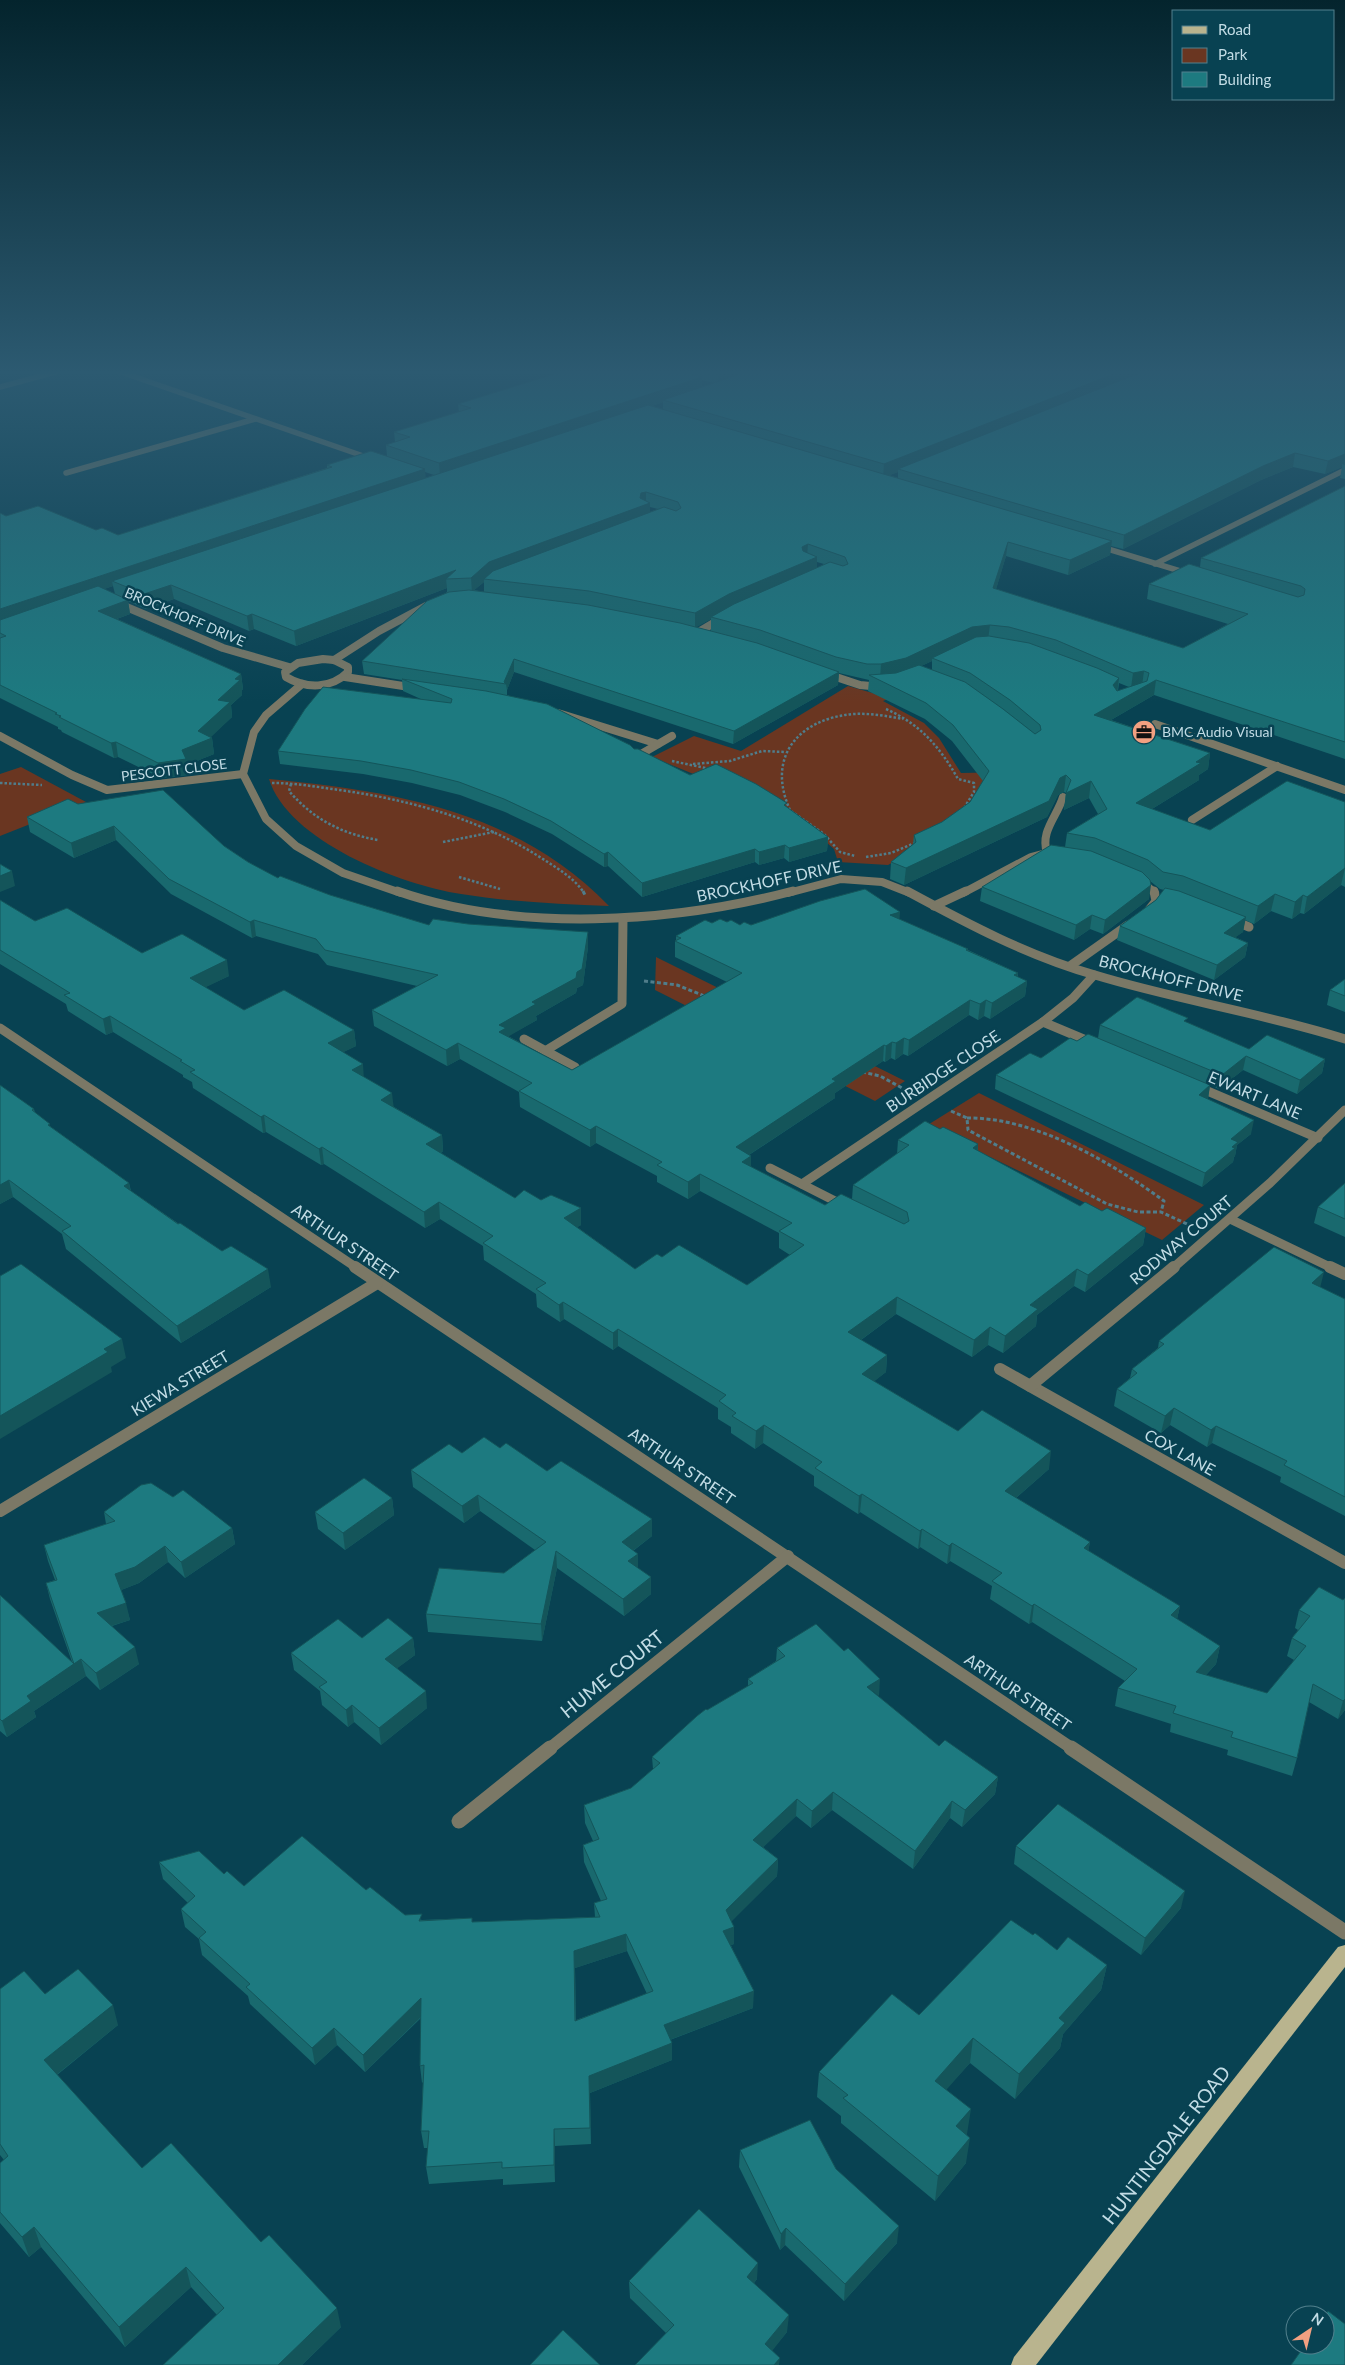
<svg xmlns="http://www.w3.org/2000/svg" width="1345" height="2365" viewBox="0 0 1345 2365" font-family="Lato,sans-serif">
	<rect width="100%" height="100%" fill="#084252"/>
	<g fill="#6a3621">
		<path d="M 848,686 L 890,698 L 883,701 L 924,723 L 939,738 L 961,773 L 1014,772 L 939,837 L 888,865 L 838,862 L 834,849 L 796,816 L 652,757 L 694,736 L 741,751 Z"/>
		<path d="M 21,767 L 86,802 L 0,836 L 0,774 Z"/>
		<path d="M 269,779 C 394,791 518,811 609,906 C 560,904 510,902 461,894 C 401,885 288,841 269,779 Z"/>
		<path d="M 656,957 L 905,1081 L 875,1101 L 655,990 Z"/>
		<path d="M 979,1093 L 1204,1205 L 1162,1240 L 926,1126 Z"/>
	</g>
	<g fill="none" stroke-linecap="round" stroke-linejoin="round">
		<g stroke="#507d8b" stroke-width="2.5" stroke-dasharray="2.5 2" stroke-linecap="butt">
			<path d="M 886,709 C 920,724 940,747 958,779 L 974,783 L 974,792 L 964,808"/>
			<path d="M 672,761 L 710,769"/>
			<path d="M 693,764 L 730,761 L 762,751 L 785,752"/>
			<path d="M 0,783 L 42,785"/>
			<path d="M 272,783 C 292,783 312,786 332,789 C 408,799 482,819 546,861 C 560,870 575,879 584,893"/>
			<path d="M 291,784 L 289,791 C 313,819 342,834 378,840"/>
			<path d="M 790,810 C 766,757 798,719 853,714 C 870,713 887,716 903,719"/>
			<path d="M 791,811 L 824,834 L 840,852 L 855,856"/>
			<path d="M 443,842 L 494,832"/>
			<path d="M 866,857 L 891,853 L 917,842"/>
			<path d="M 459,877 L 500,889"/>
		</g>
		<g stroke="#507d8b" stroke-width="3" stroke-dasharray="4 2.5" stroke-linecap="butt">
			<path d="M 583,891 L 585,895"/>
			<path d="M 644,981 L 677,985 L 707,997"/>
			<path d="M 862,1072 L 880,1076 L 904,1089"/>
			<path d="M 951,1111 L 967,1118 L 968,1130 L 1107,1204 L 1138,1212 L 1161,1212 L 1187,1224"/>
			<path d="M 967,1118 C 1034,1117 1111,1162 1164,1201 L 1161,1212"/>
		</g>
		<path stroke="#7b7866" stroke-width="8" d="M 1047,853 C 1040,831 1057,817 1063,797"/>
		<g stroke="#7b7866" stroke-width="5.5">
			<path d="M 118,371 L 372,459"/>
			<path d="M 0,387 L 59,371"/>
			<path d="M 66,473 L 255,419"/>
			<path d="M 1098,546 L 1190,574"/>
			<path d="M 1155,564 L 1345,470"/>
		</g>
		<g stroke="#7b7866" stroke-width="8">
			<path d="M 117,603 L 223,648 L 289,667"/>
			<path d="M 697,633 L 722,618"/>
			<path d="M 323,659 L 334,660 L 348,667 L 348,672 C 331,689 306,689 286,677 L 285,672 L 298,663 Z"/>
			<path d="M 334,660 L 379,631 L 426,606"/>
			<path d="M 827,674 L 860,685 L 881,687"/>
			<path d="M 345,677 L 416,688"/>
			<path d="M 302,684 L 266,715 L 254,732 L 243,774 L 266,819 L 296,846 L 343,873 L 401,893"/>
			<path d="M 558,713 L 658,744"/>
			<path d="M 1155,724 L 1345,790"/>
			<path d="M 0,736 L 72,775 L 107,790 L 243,774"/>
			<path d="M 636,757 L 672,736"/>
			<path d="M 1192,820 L 1277,766"/>
			<path d="M 1141,881 L 1155,893"/>
			<path d="M 788,893 L 841,879 L 882,882 L 910,893"/>
			<path d="M 963,893 L 1031,857 L 1046,853"/>
		</g>
		<g stroke="#7b7866" stroke-width="9">
			<path d="M 397,891 C 517,933 672,923 793,891"/>
			<path d="M 907,891 C 968,924 1028,956 1095,975 C 1177,1000 1263,1013 1345,1039"/>
			<path d="M 934,906 L 966,891"/>
			<path d="M 1148,911 L 1156,901 L 1154,891"/>
			<path d="M 1232,920 L 1249,927"/>
			<path d="M 1070,966 L 1128,925"/>
			<path d="M 1043,1022 L 1093,1043"/>
			<path d="M 0,1028 L 357,1268"/>
			<path d="M 524,1039 L 575,1067"/>
			<path d="M 545,1051 L 622,1004 L 623,919"/>
			<path d="M 1198,1087 L 1318,1138"/>
			<path d="M 770,1168 L 835,1201"/>
			<path d="M 802,1184 L 1043,1022 L 1073,998 L 1094,975"/>
			<path d="M 1230,1219 L 1332,1268"/>
			<path d="M 1173,1268 L 1270,1183 L 1345,1110"/>
		</g>
		<g stroke="#7b7866" stroke-width="12">
			<path d="M 355,1267 L 1073,1749"/>
			<path d="M 1330,1267 L 1345,1274"/>
			<path d="M 1000,1369 L 1345,1563"/>
			<path d="M 1030,1386 L 1174,1267"/>
			<path d="M 0,1511 L 377,1283"/>
			<path d="M 549,1749 L 788,1556"/>
		</g>
		<g stroke="#7b7866" stroke-width="15">
			<path d="M 1071,1748 L 1345,1932"/>
			<path d="M 459,1821 L 550,1748"/>
		</g>
		<path fill="#b9b48e" fill-rule="evenodd" d="M 1345,1945 L 1345,1967 L 1036,2365 L 1011,2365 L 1014,2357 L 1338,1947 Z"/>
	</g>
	<g fill="#19696e" fill-rule="evenodd">
		<path d="M 564,371 L 1345,371 L 1345,479 L 1340,478 L 1342,467 L 1325,474 L 1293,467 L 1261,480 L 1123,549 L 1111,546 L 1110,555 L 1068,575 L 1006,556 L 996,589 L 1183,648 L 1228,624 L 1147,599 L 1149,584 L 1200,567 L 1201,558 L 1345,486 L 1345,759 L 1154,695 L 1111,720 L 1210,753 L 1208,769 L 1199,775 L 1199,780 L 1152,809 L 1210,830 L 1345,802 L 1345,887 L 1341,885 L 1304,914 L 1300,913 L 1292,919 L 1271,911 L 1254,924 L 1245,920 L 1243,932 L 1235,937 L 1248,943 L 1245,957 L 1214,980 L 1117,940 L 1120,926 L 1156,900 L 1164,890 L 1160,889 L 1150,881 L 1149,899 L 1103,934 L 1090,929 L 1074,940 L 980,901 L 982,887 L 1065,847 L 1067,833 L 1098,814 L 1089,798 L 1064,810 L 1066,793 L 1064,792 L 1058,795 L 1047,817 L 904,885 L 890,879 L 891,862 L 913,844 L 914,835 L 942,822 L 970,802 L 983,781 L 952,741 L 925,719 L 868,691 L 869,680 L 839,673 L 838,685 L 733,744 L 514,672 L 507,690 L 507,695 L 634,749 L 690,775 L 787,808 L 828,837 L 827,851 L 789,862 L 784,858 L 759,865 L 755,862 L 642,897 L 608,866 L 604,867 L 552,834 L 505,812 L 460,795 L 412,783 L 363,774 L 280,764 L 278,751 L 423,700 L 403,691 L 402,680 L 364,674 L 362,661 L 447,592 L 447,588 L 296,646 L 254,629 L 249,631 L 174,599 L 146,609 L 128,601 L 130,614 L 117,619 L 241,674 L 243,689 L 242,690 L 242,695 L 231,705 L 232,717 L 210,737 L 212,738 L 214,754 L 187,765 L 188,775 L 161,778 L 118,757 L 114,758 L 62,732 L 61,730 L 58,729 L 58,727 L 0,698 L 0,513 L 6,516 L 96,530 L 118,535 L 327,468 L 327,465 L 387,456 L 386,445 L 395,442 L 394,432 L 459,412 L 458,404 ZM 702,380 L 714,383 L 702,387 ZM 663,402 L 663,409 L 652,406 ZM 425,472 L 434,475 L 425,478 ZM 898,472 L 898,478 L 889,475 ZM 650,507 L 658,509 L 650,512 ZM 817,562 L 824,564 L 817,568 ZM 484,582 L 484,592 L 474,590 ZM 113,586 L 115,594 L 104,589 ZM 711,619 L 711,631 L 696,627 ZM 932,661 L 932,670 L 921,666 ZM 1119,683 L 1129,687 L 1118,691 Z"/>
		<path d="M 78,804 L 224,846 L 248,862 L 278,878 L 330,895 L 429,925 L 588,947 L 583,985 L 577,988 L 576,993 L 536,1016 L 537,1020 L 508,1036 L 572,1070 L 727,982 L 675,957 L 675,941 L 676,941 L 676,936 L 712,923 L 727,922 L 740,925 L 751,925 L 899,919 L 968,949 L 968,950 L 1018,973 L 1018,977 L 1027,981 L 1025,996 L 990,1019 L 984,1016 L 978,1020 L 969,1015 L 908,1056 L 903,1054 L 895,1060 L 891,1058 L 885,1062 L 883,1061 L 835,1093 L 835,1098 L 749,1155 L 751,1167 L 825,1205 L 852,1199 L 853,1185 L 897,1154 L 898,1140 L 940,1129 L 978,1144 L 978,1151 L 1080,1206 L 1102,1211 L 1146,1228 L 1143,1245 L 1085,1292 L 1074,1286 L 1037,1315 L 1036,1326 L 1003,1353 L 988,1345 L 972,1357 L 896,1314 L 861,1340 L 887,1355 L 886,1372 L 874,1381 L 958,1431 L 1049,1469 L 1016,1498 L 1090,1542 L 1088,1551 L 1180,1606 L 1177,1619 L 1220,1646 L 1216,1664 L 1206,1675 L 1267,1693 L 1294,1660 L 1287,1656 L 1292,1638 L 1298,1630 L 1295,1628 L 1299,1610 L 1319,1587 L 1345,1710 L 1338,1719 L 1309,1702 L 1297,1758 L 1292,1776 L 1227,1755 L 1228,1750 L 1170,1732 L 1171,1724 L 1115,1706 L 1118,1688 L 1125,1681 L 1032,1622 L 1029,1624 L 990,1599 L 992,1586 L 950,1561 L 947,1564 L 920,1547 L 918,1549 L 860,1512 L 858,1514 L 814,1486 L 814,1476 L 763,1443 L 755,1449 L 731,1433 L 731,1427 L 718,1419 L 718,1408 L 618,1346 L 613,1350 L 564,1319 L 560,1322 L 537,1307 L 536,1294 L 484,1260 L 483,1246 L 440,1219 L 425,1228 L 324,1164 L 321,1165 L 266,1132 L 263,1133 L 193,1088 L 192,1082 L 183,1077 L 183,1075 L 113,1032 L 106,1035 L 68,1011 L 66,1004 L 0,964 L 0,900 L 35,921 L 142,953 L 229,976 L 205,987 L 244,1010 L 354,1030 L 356,1046 L 343,1052 L 364,1077 L 394,1107 L 442,1135 L 443,1151 L 441,1153 L 515,1198 L 541,1200 L 581,1208 L 581,1225 L 577,1227 L 635,1269 L 662,1257 L 747,1285 L 790,1255 L 779,1248 L 779,1233 L 700,1191 L 688,1199 L 657,1182 L 657,1176 L 596,1143 L 590,1147 L 520,1107 L 519,1092 L 460,1059 L 447,1066 L 374,1026 L 372,1010 L 417,986 L 327,965 L 318,954 L 256,936 L 252,938 L 171,894 L 116,840 L 74,858 L 30,832 L 27,817 Z"/>
		<path d="M 1345,979 L 1345,1012 L 1327,1005 L 1330,990 Z"/>
		<path d="M 1188,1023 L 1249,1049 L 1325,1059 L 1322,1073 L 1297,1094 L 1243,1070 L 1219,1089 L 1210,1085 L 1208,1099 L 1251,1134 L 1237,1145 L 1235,1156 L 1234,1157 L 1233,1162 L 1202,1187 L 995,1089 L 996,1075 L 1041,1058 L 1077,1041 L 1098,1038 L 1100,1025 Z"/>
		<path d="M 0,1085 L 34,1109 L 35,1113 L 51,1127 L 129,1183 L 131,1191 L 271,1287 L 181,1343 L 66,1249 L 62,1234 L 13,1197 L 0,1204 Z"/>
		<path d="M 1345,1183 L 1345,1237 L 1314,1223 L 1318,1207 Z"/>
		<path d="M 1320,1287 L 1345,1299 L 1345,1516 L 1280,1482 L 1281,1477 L 1212,1443 L 1207,1447 L 1170,1425 L 1161,1433 L 1114,1406 L 1117,1389 L 1130,1378 L 1132,1369 L 1158,1348 L 1159,1341 Z"/>
		<path d="M 500,1448 L 547,1471 L 652,1536 L 633,1551 L 638,1568 L 651,1594 L 624,1616 L 557,1568 L 542,1641 L 428,1632 L 426,1614 L 504,1573 L 535,1550 L 480,1511 L 464,1523 L 413,1487 L 411,1470 L 462,1453 Z"/>
		<path d="M 173,1497 L 232,1528 L 235,1544 L 185,1578 L 168,1562 L 139,1583 L 121,1590 L 130,1620 L 112,1626 L 139,1664 L 100,1690 L 86,1676 L 34,1711 L 36,1717 L 7,1737 L 0,1731 L 0,1595 L 72,1662 L 50,1599 L 46,1583 L 55,1580 L 48,1561 L 44,1545 L 106,1524 L 104,1512 Z"/>
		<path d="M 392,1498 L 394,1515 L 345,1550 L 318,1529 L 315,1512 Z"/>
		<path d="M 362,1638 L 413,1638 L 415,1655 L 397,1668 L 427,1708 L 381,1745 L 354,1722 L 348,1727 L 322,1705 L 320,1691 L 294,1670 L 291,1653 Z"/>
		<path d="M 777,1648 L 878,1696 L 939,1746 L 998,1777 L 995,1794 L 962,1827 L 950,1818 L 913,1869 L 832,1810 L 811,1828 L 796,1816 L 763,1847 L 778,1859 L 777,1876 L 731,1921 L 734,1927 L 734,1944 L 731,1945 L 753,2008 L 670,2040 L 672,2060 L 590,2093 L 591,2144 L 555,2146 L 555,2182 L 503,2185 L 503,2179 L 429,2184 L 426,2167 L 428,2148 L 424,2148 L 421,2131 L 423,2082 L 422,2083 L 420,2066 L 421,2018 L 365,2072 L 337,2045 L 315,2065 L 250,2004 L 248,1996 L 202,1955 L 199,1939 L 185,1927 L 181,1909 L 188,1903 L 163,1879 L 159,1862 L 224,1874 L 244,1886 L 366,1890 L 405,1915 L 422,1920 L 472,1918 L 472,1922 L 595,1917 L 594,1903 L 601,1901 L 584,1862 L 583,1845 L 593,1841 L 585,1823 L 584,1805 L 631,1788 L 653,1769 L 652,1757 L 707,1710 L 748,1686 L 748,1679 L 776,1661 ZM 627,1951 L 647,1994 L 576,2020 L 575,1968 Z"/>
		<path d="M 1016,1846 L 1181,1908 L 1141,1955 L 1014,1864 Z"/>
		<path d="M 1033,1935 L 1057,1950 L 1107,1965 L 1101,1990 L 1063,2034 L 1060,2048 L 1015,2099 L 970,2063 L 946,2089 L 967,2134 L 966,2135 L 966,2163 L 935,2201 L 841,2123 L 841,2116 L 817,2097 L 819,2072 L 919,2015 Z"/>
		<path d="M 0,1989 L 45,1994 L 118,2025 L 57,2075 L 142,2168 L 261,2242 L 341,2327 L 302,2365 L 163,2365 L 217,2315 L 191,2287 L 125,2347 L 41,2247 L 29,2257 L 0,2223 L 0,2163 L 4,2160 L 0,2155 Z"/>
		<path d="M 740,2150 L 836,2169 L 897,2243 L 844,2301 L 785,2245 L 780,2250 L 739,2167 Z"/>
		<path d="M 757,2279 L 754,2283 L 787,2332 L 772,2350 L 666,2333 L 630,2298 L 629,2281 Z"/>
	</g>
	<g fill="#14555a">
		<path d="M 719,371 L 757,371 L 718,384 L 718,372 Z"/>
		<path d="M 1121,371 L 1150,371 L 898,469 L 898,472 L 883,478 L 884,464 Z"/>
		<path d="M 702,377 L 702,389 L 663,400 L 663,402 L 440,477 L 439,463 Z"/>
		<path d="M 1295,453 L 1293,467 L 1261,480 L 1123,549 L 1124,535 L 1263,466 Z"/>
		<path d="M 1345,454 L 1345,465 L 1342,464 L 1342,467 L 1325,474 L 1328,461 Z"/>
		<path d="M 425,469 L 426,482 L 112,581 L 113,586 L 0,624 L 0,609 Z"/>
		<path d="M 646,492 L 646,504 L 650,503 L 650,516 L 484,579 L 484,582 L 472,592 L 471,578 L 489,562 L 640,498 L 641,493 Z"/>
		<path d="M 1112,541 L 1110,555 L 1068,575 L 1070,560 Z"/>
		<path d="M 1008,542 L 1006,556 L 992,603 L 993,588 Z"/>
		<path d="M 808,544 L 807,558 L 802,561 L 802,547 Z"/>
		<path d="M 817,557 L 817,572 L 711,617 L 711,619 L 695,628 L 695,613 L 729,594 Z"/>
		<path d="M 456,570 L 446,579 L 447,588 L 296,646 L 294,631 Z"/>
		<path d="M 171,585 L 174,599 L 146,609 L 144,594 Z"/>
		<path d="M 128,600 L 130,614 L 100,625 L 98,611 Z"/>
		<path d="M 252,614 L 254,629 L 249,631 L 247,616 Z"/>
		<path d="M 990,625 L 988,640 L 932,658 L 932,661 L 905,674 L 880,680 L 881,664 L 972,627 Z"/>
		<path d="M 514,659 L 514,672 L 507,690 L 506,684 L 504,682 Z"/>
		<path d="M 1144,671 L 1142,686 L 1131,688 L 1133,673 Z"/>
		<path d="M 839,672 L 838,685 L 733,744 L 734,731 Z"/>
		<path d="M 241,674 L 243,689 L 242,690 L 242,695 L 231,705 L 232,717 L 207,741 L 212,738 L 214,754 L 187,765 L 188,775 L 161,778 L 158,763 L 182,750 L 198,731 L 218,700 L 235,679 Z"/>
		<path d="M 1119,678 L 1117,694 L 1113,685 Z"/>
		<path d="M 1156,680 L 1154,695 L 1092,731 L 1094,715 Z"/>
		<path d="M 116,742 L 118,757 L 114,758 L 111,743 Z"/>
		<path d="M 1210,753 L 1208,769 L 1199,775 L 1199,780 L 1134,820 L 1136,803 Z"/>
		<path d="M 1066,775 L 1064,792 L 1058,795 L 1047,817 L 904,885 L 906,868 L 1060,778 Z"/>
		<path d="M 1091,781 L 1089,798 L 1064,810 L 1066,793 Z"/>
		<path d="M 114,826 L 116,840 L 74,858 L 71,843 Z"/>
		<path d="M 828,837 L 827,851 L 789,862 L 789,848 Z"/>
		<path d="M 785,845 L 784,858 L 759,865 L 759,852 Z"/>
		<path d="M 755,849 L 755,862 L 642,897 L 642,883 Z"/>
		<path d="M 608,852 L 608,866 L 604,867 L 604,854 Z"/>
		<path d="M 1345,868 L 1341,885 L 1304,914 L 1307,897 Z"/>
		<path d="M 12,871 L 15,886 L 0,892 L 0,876 Z"/>
		<path d="M 1151,885 L 1149,899 L 1103,934 L 1105,920 Z"/>
		<path d="M 1275,894 L 1271,911 L 1254,924 L 1258,906 Z"/>
		<path d="M 1303,895 L 1300,913 L 1292,919 L 1295,902 Z"/>
		<path d="M 900,912 L 899,927 L 890,915 Z"/>
		<path d="M 1092,915 L 1090,929 L 1074,940 L 1076,925 Z"/>
		<path d="M 1246,917 L 1243,932 L 1221,948 L 1224,933 Z"/>
		<path d="M 254,920 L 256,936 L 252,938 L 250,922 Z"/>
		<path d="M 588,932 L 588,947 L 583,985 L 577,988 L 576,993 L 536,1016 L 537,1020 L 506,1038 L 500,1048 L 499,1025 L 532,1002 Z"/>
		<path d="M 1248,943 L 1245,957 L 1214,980 L 1217,965 Z"/>
		<path d="M 227,960 L 229,976 L 192,994 L 190,978 Z"/>
		<path d="M 1018,973 L 1016,987 L 1027,981 L 1025,996 L 990,1019 L 992,1003 L 1014,975 Z"/>
		<path d="M 970,1000 L 969,1015 L 908,1056 L 909,1040 Z"/>
		<path d="M 986,1000 L 984,1016 L 978,1020 L 980,1004 Z"/>
		<path d="M 110,1016 L 113,1032 L 106,1035 L 103,1019 Z"/>
		<path d="M 354,1030 L 356,1046 L 330,1059 L 328,1043 Z"/>
		<path d="M 904,1038 L 903,1054 L 895,1060 L 896,1043 Z"/>
		<path d="M 892,1042 L 891,1058 L 885,1062 L 886,1046 Z"/>
		<path d="M 458,1043 L 460,1059 L 447,1066 L 446,1050 Z"/>
		<path d="M 884,1045 L 883,1061 L 835,1093 L 835,1098 L 735,1164 L 736,1147 L 832,1079 Z"/>
		<path d="M 1246,1056 L 1243,1070 L 1219,1089 L 1222,1075 Z"/>
		<path d="M 1325,1059 L 1322,1073 L 1297,1094 L 1300,1080 Z"/>
		<path d="M 363,1064 L 364,1080 L 352,1070 Z"/>
		<path d="M 1210,1085 L 1208,1099 L 1199,1095 Z"/>
		<path d="M 392,1093 L 394,1110 L 381,1100 Z"/>
		<path d="M 264,1115 L 266,1132 L 263,1133 L 261,1117 Z"/>
		<path d="M 1254,1120 L 1251,1134 L 1237,1145 L 1235,1156 L 1234,1157 L 1233,1162 L 1202,1187 L 1205,1173 L 1231,1139 Z"/>
		<path d="M 596,1126 L 596,1143 L 590,1147 L 590,1130 Z"/>
		<path d="M 442,1135 L 443,1151 L 428,1161 L 426,1144 Z"/>
		<path d="M 978,1144 L 977,1161 L 973,1148 Z"/>
		<path d="M 322,1147 L 324,1164 L 321,1165 L 319,1149 Z"/>
		<path d="M 751,1156 L 751,1172 L 742,1162 Z"/>
		<path d="M 700,1174 L 700,1191 L 688,1199 L 688,1182 Z"/>
		<path d="M 9,1180 L 13,1197 L 0,1204 L 0,1185 Z"/>
		<path d="M 129,1183 L 132,1200 L 124,1186 Z"/>
		<path d="M 439,1202 L 440,1219 L 425,1228 L 424,1212 Z"/>
		<path d="M 581,1208 L 581,1225 L 565,1235 L 564,1218 Z"/>
		<path d="M 1146,1228 L 1143,1245 L 1085,1292 L 1088,1275 Z"/>
		<path d="M 268,1269 L 271,1287 L 181,1343 L 177,1326 Z"/>
		<path d="M 1077,1269 L 1074,1286 L 1037,1315 L 1036,1326 L 1003,1353 L 1005,1336 L 1030,1305 Z"/>
		<path d="M 1324,1272 L 1320,1288 L 1312,1283 Z"/>
		<path d="M 897,1297 L 896,1314 L 847,1350 L 848,1332 Z"/>
		<path d="M 563,1302 L 564,1319 L 560,1322 L 559,1305 Z"/>
		<path d="M 990,1327 L 988,1345 L 972,1357 L 974,1340 Z"/>
		<path d="M 618,1329 L 618,1346 L 613,1350 L 613,1333 Z"/>
		<path d="M 122,1339 L 126,1358 L 111,1367 L 112,1372 L 0,1439 L 0,1416 L 104,1349 Z"/>
		<path d="M 887,1355 L 886,1372 L 861,1392 L 862,1374 Z"/>
		<path d="M 1174,1408 L 1170,1425 L 1161,1433 L 1165,1416 Z"/>
		<path d="M 764,1425 L 763,1443 L 755,1449 L 756,1431 Z"/>
		<path d="M 1216,1426 L 1212,1443 L 1207,1447 L 1211,1430 Z"/>
		<path d="M 1051,1451 L 1049,1469 L 1003,1509 L 1005,1491 Z"/>
		<path d="M 862,1494 L 860,1512 L 858,1514 L 859,1496 Z"/>
		<path d="M 478,1495 L 480,1511 L 464,1523 L 462,1506 Z"/>
		<path d="M 392,1498 L 394,1515 L 345,1550 L 343,1533 Z"/>
		<path d="M 652,1519 L 652,1536 L 622,1559 L 622,1542 Z"/>
		<path d="M 232,1528 L 235,1544 L 185,1578 L 181,1562 Z"/>
		<path d="M 922,1529 L 920,1547 L 918,1549 L 920,1531 Z"/>
		<path d="M 1090,1542 L 1087,1560 L 1084,1548 Z"/>
		<path d="M 952,1543 L 950,1561 L 947,1564 L 949,1546 Z"/>
		<path d="M 165,1546 L 168,1562 L 139,1583 L 119,1591 L 115,1574 Z"/>
		<path d="M 556,1551 L 557,1568 L 542,1641 L 541,1624 Z"/>
		<path d="M 638,1554 L 638,1571 L 628,1561 Z"/>
		<path d="M 651,1577 L 651,1594 L 624,1616 L 623,1599 Z"/>
		<path d="M 126,1603 L 130,1620 L 101,1629 L 97,1613 Z"/>
		<path d="M 1034,1604 L 1032,1622 L 1029,1624 L 1032,1606 Z"/>
		<path d="M 1180,1606 L 1176,1624 L 1171,1615 Z"/>
		<path d="M 413,1638 L 415,1655 L 387,1676 L 385,1659 Z"/>
		<path d="M 1220,1646 L 1216,1664 L 1192,1690 L 1196,1672 Z"/>
		<path d="M 135,1647 L 139,1664 L 100,1690 L 96,1673 Z"/>
		<path d="M 81,1659 L 86,1676 L 34,1711 L 36,1717 L 7,1737 L 2,1721 L 27,1696 Z"/>
		<path d="M 880,1679 L 879,1696 L 867,1687 Z"/>
		<path d="M 426,1691 L 427,1708 L 381,1745 L 379,1728 Z"/>
		<path d="M 1345,1699 L 1345,1710 L 1338,1719 L 1343,1701 Z"/>
		<path d="M 352,1705 L 354,1722 L 348,1727 L 346,1710 Z"/>
		<path d="M 998,1777 L 995,1794 L 962,1827 L 965,1810 Z"/>
		<path d="M 833,1792 L 832,1810 L 811,1828 L 812,1811 Z"/>
		<path d="M 797,1799 L 796,1816 L 753,1857 L 753,1840 Z"/>
		<path d="M 952,1801 L 950,1818 L 913,1869 L 915,1851 Z"/>
		<path d="M 778,1859 L 777,1876 L 726,1927 L 726,1910 Z"/>
		<path d="M 1185,1891 L 1181,1908 L 1141,1955 L 1145,1938 Z"/>
		<path d="M 734,1927 L 734,1944 L 723,1948 L 723,1931 Z"/>
		<path d="M 626,1934 L 627,1951 L 575,1968 L 576,2038 L 574,1951 Z"/>
		<path d="M 1107,1965 L 1101,1990 L 1063,2034 L 1060,2048 L 1015,2099 L 1019,2074 L 1059,2018 Z"/>
		<path d="M 754,1991 L 753,2008 L 664,2042 L 664,2025 Z"/>
		<path d="M 421,1998 L 423,2015 L 365,2072 L 363,2055 Z"/>
		<path d="M 113,2005 L 118,2025 L 50,2080 L 44,2060 Z"/>
		<path d="M 334,2028 L 337,2045 L 315,2065 L 312,2048 Z"/>
		<path d="M 973,2038 L 970,2063 L 932,2106 L 935,2081 Z"/>
		<path d="M 672,2043 L 672,2060 L 590,2093 L 591,2144 L 589,2076 Z"/>
		<path d="M 971,2109 L 967,2134 L 952,2151 L 956,2126 Z"/>
		<path d="M 554,2129 L 555,2146 L 555,2182 L 554,2165 Z"/>
		<path d="M 970,2138 L 966,2163 L 935,2201 L 938,2176 Z"/>
		<path d="M 899,2226 L 897,2243 L 844,2301 L 845,2284 Z"/>
		<path d="M 34,2227 L 41,2247 L 29,2257 L 22,2237 Z"/>
		<path d="M 786,2228 L 785,2245 L 780,2250 L 781,2234 Z"/>
		<path d="M 758,2263 L 757,2279 L 746,2293 L 747,2277 Z"/>
		<path d="M 186,2267 L 191,2287 L 125,2347 L 119,2327 Z"/>
		<path d="M 337,2308 L 341,2327 L 302,2365 L 278,2365 Z"/>
		<path d="M 789,2315 L 787,2332 L 765,2360 L 765,2344 Z"/>
		<path d="M 780,2358 L 779,2365 L 774,2365 Z"/>
	</g>
	<g fill="#1d7a80" stroke="#14555a" fill-rule="evenodd">
		<path d="M 564,371 L 682,371 L 702,377 L 439,463 L 386,445 L 410,437 L 394,432 L 471,408 L 458,404 Z"/>
		<path d="M 749,371 L 1121,371 L 884,464 L 663,400 Z"/>
		<path d="M 1144,371 L 1345,371 L 1345,454 L 1328,461 L 1295,453 L 1263,466 L 1124,535 L 898,469 Z"/>
		<path d="M 648,405 L 1112,541 L 1070,560 L 1008,542 L 993,588 L 1183,648 L 1248,614 L 1149,584 L 1189,564 L 1298,597 L 1304,595 L 1305,589 L 1301,586 L 1201,558 L 1345,486 L 1345,742 L 1156,680 L 1094,715 L 1210,753 L 1196,762 L 1201,763 L 1136,803 L 1210,830 L 1287,781 L 1345,802 L 1345,868 L 1307,897 L 1303,895 L 1295,902 L 1275,894 L 1258,906 L 1183,876 L 1163,872 L 1148,860 L 1095,838 L 1067,833 L 1107,809 L 1091,781 L 1066,793 L 1071,780 L 1066,775 L 1060,778 L 1049,801 L 906,868 L 891,862 L 916,842 L 914,835 L 942,822 L 970,802 L 989,771 L 953,725 L 926,703 L 869,675 L 896,673 L 919,665 L 965,682 L 1003,709 L 1035,734 L 1041,730 L 1040,725 L 1010,700 L 970,673 L 932,658 L 976,637 L 989,636 L 1029,643 L 1097,668 L 1119,678 L 1113,685 L 1117,691 L 1147,681 L 1149,673 L 1144,671 L 1133,673 L 1056,640 L 1009,627 L 990,625 L 972,627 L 906,658 L 881,664 L 867,664 L 836,657 L 760,630 L 711,617 L 734,604 L 830,562 L 843,566 L 848,564 L 845,557 L 808,544 L 802,547 L 803,551 L 817,557 L 729,594 L 695,613 L 589,591 L 484,579 L 493,571 L 664,507 L 676,511 L 681,508 L 678,502 L 646,492 L 641,493 L 640,498 L 650,503 L 489,562 L 471,578 L 446,579 L 456,570 L 294,631 L 252,614 L 247,616 L 171,585 L 144,594 L 112,581 Z"/>
		<path d="M 371,451 L 425,469 L 0,609 L 0,513 L 6,516 L 38,506 L 96,530 L 102,528 L 118,535 L 332,467 L 327,465 Z"/>
		<path d="M 98,586 L 128,600 L 98,611 L 241,674 L 235,679 L 240,680 L 218,700 L 230,702 L 198,731 L 212,738 L 182,750 L 186,759 L 158,763 L 116,742 L 111,743 L 59,717 L 61,716 L 55,714 L 57,713 L 0,685 L 0,638 L 6,636 L 0,633 L 0,620 Z"/>
		<path d="M 469,590 L 588,605 L 680,623 L 757,643 L 839,672 L 734,731 L 514,659 L 504,682 L 506,684 L 362,661 L 427,601 L 449,592 Z"/>
		<path d="M 402,679 L 486,691 L 547,704 L 630,745 L 634,749 L 638,749 L 690,775 L 716,764 L 756,784 L 787,803 L 784,805 L 828,837 L 789,848 L 785,845 L 759,852 L 755,849 L 642,883 L 608,852 L 604,854 L 551,821 L 504,799 L 459,782 L 411,770 L 361,761 L 278,751 L 305,709 L 323,687 L 451,703 L 452,699 Z"/>
		<path d="M 163,790 L 224,846 L 248,862 L 278,878 L 280,876 L 330,895 L 429,925 L 433,919 L 468,924 L 588,932 L 582,969 L 577,972 L 576,978 L 532,1002 L 536,1004 L 499,1025 L 506,1028 L 499,1032 L 572,1070 L 742,973 L 675,941 L 681,938 L 676,936 L 705,920 L 712,923 L 720,919 L 727,922 L 731,920 L 740,925 L 744,922 L 751,925 L 820,901 L 865,889 L 900,912 L 890,915 L 968,949 L 966,950 L 1018,973 L 1014,975 L 1027,981 L 992,1003 L 986,1000 L 980,1004 L 970,1000 L 909,1040 L 904,1038 L 896,1043 L 892,1042 L 886,1046 L 884,1045 L 832,1079 L 836,1081 L 736,1147 L 751,1156 L 742,1162 L 825,1205 L 841,1194 L 904,1224 L 909,1221 L 907,1212 L 853,1185 L 909,1145 L 898,1140 L 925,1121 L 940,1129 L 943,1127 L 978,1144 L 973,1148 L 1080,1206 L 1085,1202 L 1102,1211 L 1107,1208 L 1146,1228 L 1088,1275 L 1077,1269 L 1030,1305 L 1038,1309 L 1005,1336 L 990,1327 L 974,1340 L 897,1297 L 848,1332 L 887,1355 L 862,1374 L 958,1431 L 982,1410 L 1051,1451 L 1005,1491 L 1090,1542 L 1084,1548 L 1180,1606 L 1171,1615 L 1220,1646 L 1196,1672 L 1267,1693 L 1306,1646 L 1292,1638 L 1310,1616 L 1299,1610 L 1319,1587 L 1343,1600 L 1345,1598 L 1345,1699 L 1343,1701 L 1313,1684 L 1297,1758 L 1231,1737 L 1233,1732 L 1173,1713 L 1176,1706 L 1118,1688 L 1137,1669 L 1034,1604 L 1032,1606 L 992,1581 L 1002,1573 L 952,1543 L 949,1546 L 922,1529 L 920,1531 L 862,1494 L 859,1496 L 815,1468 L 822,1462 L 764,1425 L 756,1431 L 732,1416 L 736,1413 L 719,1401 L 726,1395 L 618,1329 L 613,1333 L 563,1302 L 559,1305 L 536,1289 L 546,1283 L 483,1243 L 493,1236 L 439,1202 L 424,1212 L 322,1147 L 319,1149 L 264,1115 L 261,1117 L 190,1072 L 195,1070 L 180,1061 L 182,1060 L 110,1016 L 103,1019 L 64,995 L 70,993 L 0,950 L 0,900 L 35,921 L 67,908 L 142,953 L 182,934 L 227,960 L 190,978 L 244,1010 L 284,990 L 354,1030 L 328,1043 L 363,1064 L 352,1070 L 392,1093 L 381,1100 L 442,1135 L 426,1144 L 515,1198 L 524,1190 L 541,1200 L 551,1195 L 581,1208 L 564,1218 L 635,1269 L 657,1254 L 662,1257 L 679,1245 L 747,1285 L 804,1245 L 779,1231 L 792,1223 L 700,1174 L 688,1182 L 657,1165 L 662,1162 L 596,1126 L 590,1130 L 519,1091 L 532,1083 L 458,1043 L 446,1050 L 372,1010 L 438,975 L 325,950 L 316,939 L 254,920 L 250,922 L 169,879 L 114,826 L 71,843 L 27,817 L 68,799 L 78,804 Z"/>
		<path d="M 1051,845 L 1091,851 L 1142,872 L 1150,880 L 1151,885 L 1105,920 L 1092,915 L 1076,925 L 982,887 Z"/>
		<path d="M 0,864 L 12,871 L 0,876 Z"/>
		<path d="M 1165,888 L 1179,891 L 1246,917 L 1224,933 L 1248,943 L 1217,965 L 1120,926 L 1156,900 Z"/>
		<path d="M 1345,979 L 1345,996 L 1330,990 Z"/>
		<path d="M 1137,997 L 1188,1018 L 1184,1021 L 1249,1049 L 1267,1035 L 1325,1059 L 1300,1080 L 1246,1056 L 1222,1075 L 1100,1025 Z"/>
		<path d="M 1088,1034 L 1210,1085 L 1199,1095 L 1254,1120 L 1231,1139 L 1238,1142 L 1232,1147 L 1235,1148 L 1205,1173 L 996,1075 L 1030,1053 L 1041,1058 L 1070,1038 L 1077,1041 Z"/>
		<path d="M 0,1085 L 34,1109 L 32,1110 L 50,1124 L 48,1125 L 129,1183 L 124,1186 L 178,1224 L 180,1223 L 222,1251 L 231,1246 L 268,1269 L 177,1326 L 62,1231 L 71,1226 L 9,1180 L 0,1185 Z"/>
		<path d="M 1345,1183 L 1345,1219 L 1318,1207 Z"/>
		<path d="M 1274,1247 L 1324,1272 L 1312,1283 L 1345,1299 L 1345,1497 L 1284,1465 L 1287,1461 L 1216,1426 L 1211,1430 L 1174,1408 L 1165,1416 L 1117,1389 L 1137,1373 L 1132,1369 L 1164,1344 L 1159,1341 Z"/>
		<path d="M 21,1264 L 122,1339 L 104,1349 L 108,1352 L 0,1416 L 0,1276 Z"/>
		<path d="M 484,1437 L 500,1448 L 506,1443 L 547,1471 L 561,1461 L 652,1519 L 622,1542 L 638,1554 L 628,1561 L 651,1577 L 623,1599 L 556,1551 L 541,1624 L 426,1614 L 439,1568 L 504,1573 L 546,1542 L 478,1495 L 462,1506 L 411,1470 L 449,1444 L 462,1453 Z"/>
		<path d="M 364,1478 L 392,1498 L 343,1533 L 315,1512 Z"/>
		<path d="M 151,1483 L 173,1497 L 183,1490 L 232,1528 L 181,1562 L 165,1546 L 135,1567 L 115,1574 L 126,1603 L 97,1613 L 135,1647 L 96,1673 L 81,1659 L 27,1696 L 31,1701 L 2,1721 L 0,1719 L 0,1595 L 74,1664 L 46,1583 L 57,1580 L 44,1545 L 115,1521 L 104,1512 L 141,1485 Z"/>
		<path d="M 388,1618 L 413,1638 L 385,1659 L 426,1691 L 379,1728 L 352,1705 L 346,1710 L 319,1687 L 327,1682 L 291,1653 L 338,1619 L 362,1638 Z"/>
		<path d="M 816,1624 L 844,1651 L 848,1648 L 880,1679 L 867,1687 L 939,1746 L 945,1740 L 998,1777 L 965,1810 L 952,1801 L 915,1851 L 833,1792 L 812,1811 L 797,1799 L 753,1840 L 778,1859 L 726,1910 L 734,1927 L 723,1931 L 754,1991 L 664,2025 L 672,2043 L 589,2076 L 590,2128 L 554,2129 L 554,2165 L 502,2168 L 502,2162 L 426,2167 L 429,2131 L 421,2131 L 424,2065 L 420,2066 L 421,1998 L 363,2055 L 334,2028 L 312,2048 L 246,1987 L 250,1984 L 199,1938 L 206,1932 L 181,1909 L 195,1896 L 159,1862 L 199,1851 L 224,1874 L 227,1871 L 244,1886 L 302,1836 L 366,1890 L 370,1887 L 405,1915 L 422,1914 L 419,1921 L 472,1918 L 472,1922 L 600,1917 L 594,1903 L 607,1899 L 583,1845 L 599,1839 L 584,1805 L 631,1788 L 660,1763 L 652,1757 L 697,1716 L 706,1709 L 707,1710 L 753,1683 L 748,1679 L 785,1656 L 777,1648 ZM 626,1934 L 653,1991 L 575,2021 L 574,1951 Z"/>
		<path d="M 1058,1804 L 1185,1891 L 1145,1938 L 1016,1846 Z"/>
		<path d="M 1011,1920 L 1033,1935 L 1035,1933 L 1057,1950 L 1068,1937 L 1107,1965 L 1059,2018 L 1065,2023 L 1019,2074 L 973,2038 L 935,2081 L 971,2109 L 956,2126 L 970,2138 L 938,2176 L 843,2098 L 848,2095 L 819,2072 L 892,1994 L 919,2015 Z"/>
		<path d="M 78,1969 L 113,2005 L 44,2060 L 142,2168 L 171,2143 L 261,2242 L 269,2235 L 337,2308 L 278,2365 L 163,2365 L 224,2308 L 186,2267 L 119,2327 L 34,2227 L 22,2237 L 0,2212 L 0,2163 L 8,2156 L 0,2144 L 0,1989 L 24,1971 L 45,1994 Z"/>
		<path d="M 810,2120 L 836,2169 L 899,2226 L 845,2284 L 786,2228 L 781,2234 L 740,2150 Z"/>
		<path d="M 699,2209 L 758,2263 L 747,2277 L 789,2315 L 765,2344 L 780,2358 L 774,2365 L 635,2365 L 674,2325 L 629,2281 Z"/>
		<path d="M 1328,2311 L 1345,2324 L 1345,2365 L 1291,2365 L 1305,2345 L 1325,2345 L 1325,2316 Z"/>
		<path d="M 563,2330 L 600,2365 L 530,2365 Z"/>
	</g>
	<linearGradient id="sky" x2="0" y2="1"><stop stop-color="#04242d"/><stop offset="0.53" stop-color="#2c5a71"/><stop offset="1" stop-color="#2c5a71" stop-opacity="0"/></linearGradient>
	<rect width="1345" height="702" fill="url(#sky)"/>
	<defs>
		<g id="office-disc" transform="scale(1.25)"><circle r="9.5" fill="#f2a081" stroke="#084252"/><path d="M-6-3h4V-5.5h4V-3h4V5H-6ZM-1-4.5V-3h2v-1.5ZM-6 0V1H6V0Z" fill="#111"/></g>
	</defs>
	<g fill-rule="evenodd">
		<use href="#office-disc" x="1144" y="732"/>
	</g>
	<g text-anchor="middle" stroke-width="5" stroke-linejoin="round" paint-order="stroke">
		<g font-size="14" fill="#c2dce5" stroke="#084252">
			<text transform="translate(185 617) rotate(23)" y="5">BROCKHOFF DRIVE</text>
			<text transform="translate(174 770) rotate(-7)" y="5">PESCOTT CLOSE</text>
		</g>
		<g font-size="14" fill="#c2dce5" stroke="#084252" text-anchor="start">
			<text x="1162" y="737">BMC Audio Visual</text>
		</g>
		<g font-size="16" fill="#c2dce5" stroke="#084252">
			<text transform="translate(769 881) rotate(-12)" y="6">BROCKHOFF DRIVE</text>
			<text transform="translate(1171 978) rotate(14)" y="6">BROCKHOFF DRIVE</text>
			<text transform="translate(943 1071) rotate(-34)" y="6">BURBIDGE CLOSE</text>
			<text transform="translate(1255 1095) rotate(23)" y="6">EWART LANE</text>
			<text transform="translate(1181 1240) rotate(-40)" y="6">RODWAY COURT</text>
			<text transform="translate(345 1242) rotate(34)" y="6">ARTHUR STREET</text>
			<text transform="translate(180 1383) rotate(-31)" y="6">KIEWA STREET</text>
			<text transform="translate(1180 1452) rotate(29)" y="6">COX LANE</text>
			<text transform="translate(682 1466) rotate(34)" y="6">ARTHUR STREET</text>
			<text transform="translate(1018 1692) rotate(34)" y="6">ARTHUR STREET</text>
		</g>
		<g font-size="19" fill="#c2dce5" stroke="#084252">
			<text transform="translate(612 1674) rotate(-39)" y="7">HUME COURT</text>
			<text transform="translate(1166 2145) rotate(-52)" y="7">HUNTINGDALE ROAD</text>
		</g>
	</g>
	<rect x="1172" y="10" width="162" height="90" fill="#084252" stroke="#52808d"/>
	<rect x="1182" y="26" width="25" height="8" fill="#b9b48e" stroke="#52808d"/>
	<text x="1218" y="35" font-size="15" fill="#c2dce5">Road</text>
	<rect x="1182" y="48" width="25" height="15" fill="#6a3621" stroke="#52808d"/>
	<text x="1218" y="60" font-size="15" fill="#c2dce5">Park</text>
	<rect x="1182" y="72" width="25" height="15" fill="#1d7a80" stroke="#52808d"/>
	<text x="1218" y="85" font-size="15" fill="#c2dce5">Building</text>
	<g transform="translate(1310 2330) rotate(35)"><circle r="24" fill="#084252" stroke="#52808d"/>
	<path d="M0-4L9 19L0 12L-9 19Z" fill="#f2a081"/>
	<text y="-8" font-size="14" font-weight="bold" text-anchor="middle" fill="#c2dce5">N</text>
	</g>
</svg>
